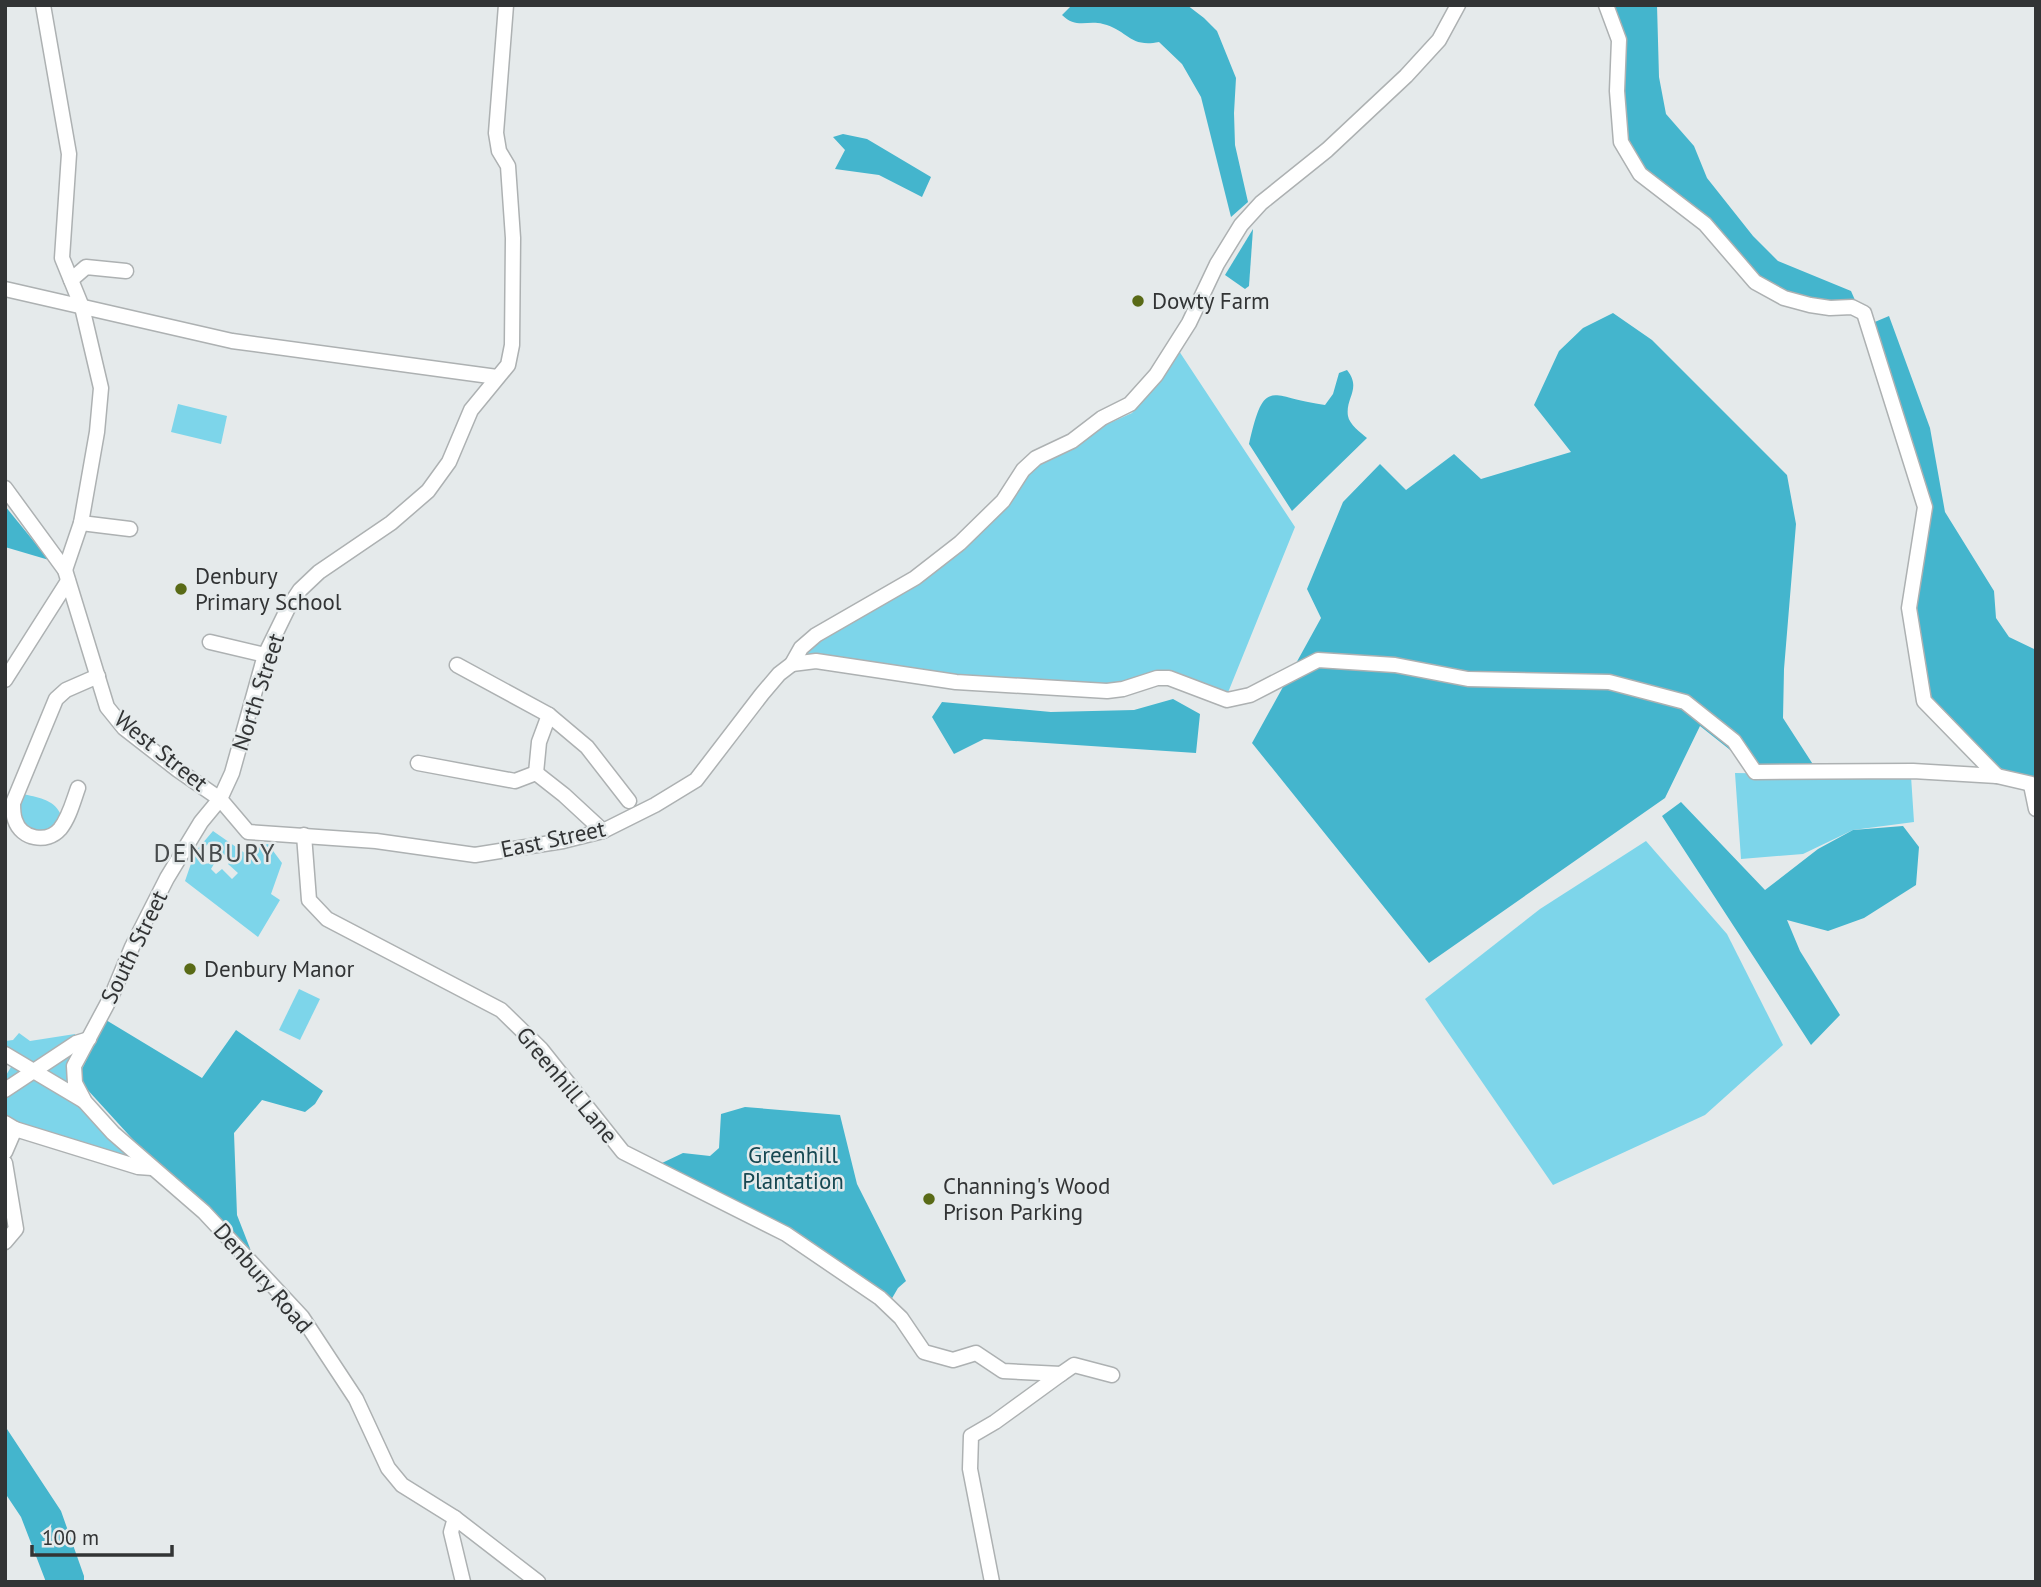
<svg xmlns="http://www.w3.org/2000/svg" width="2041" height="1587" viewBox="0 0 2041 1587" font-family="'PT Sans',sans-serif">
	<rect width="100%" height="100%" fill="#e5eaeb"/>
	<g fill="#7dd5ea" fill-rule="evenodd">
		<path d="M 1179,351 L 1295,527 L 1227,695 L 1170,674 L 1105,686 L 955,677 L 799,659 L 817,638 L 918,583 L 1040,462 L 1101,427 L 1132,413 Z"/>
		<path d="M 178,404 L 227,416 L 221,444 L 171,432 Z"/>
		<path d="M 1735,773 L 1911,776 L 1914,822 L 1853,830 L 1803,854 L 1741,859 Z"/>
		<path d="M 22,794 C 37,797 53,799 60,813 L 58,825 L 43,834 L 22,826 L 17,803 Z"/>
		<path d="M 213,831 L 249,856 L 259,846 L 268,844 L 282,863 L 271,894 L 280,900 L 258,937 L 185,881 L 195,852 ZM 208,844 L 222,858 L 225,854 L 232,860 L 228,864 L 238,873 L 232,879 L 222,869 L 216,874 L 211,869 L 214,864 L 210,861 L 207,864 L 200,858 L 201,855 L 199,852 Z"/>
		<path d="M 1646,841 L 1727,934 L 1783,1045 L 1705,1115 L 1553,1185 L 1425,999 L 1540,909 Z"/>
		<path d="M 299,989 L 320,999 L 300,1040 L 279,1030 Z"/>
		<path d="M 19,1033 L 30,1041 L 75,1034 L 76,1051 L 67,1068 L 136,1161 L 20,1126 L 5,1118 L 5,1077 L 17,1057 L 5,1051 L 5,1041 L 13,1040 Z"/>
	</g>
	<g fill="#44b5cd">
		<path d="M 1072,5 L 1187,5 L 1204,18 L 1217,31 L 1236,78 L 1234,113 L 1235,145 L 1248,202 L 1231,217 L 1201,97 L 1182,64 L 1159,42 C 1129,48 1128,30 1103,24 C 1087,20 1076,29 1062,15 Z"/>
		<path d="M 1607,5 L 1657,5 L 1659,77 L 1666,114 L 1694,146 L 1707,178 L 1753,236 L 1778,261 L 1851,291 L 1858,307 L 1822,307 L 1764,285 L 1641,170 L 1621,142 L 1622,104 Z"/>
		<path d="M 843,134 L 867,139 L 931,177 L 922,197 L 879,175 L 835,169 L 845,150 L 833,137 Z"/>
		<path d="M 1253,229 L 1249,286 L 1245,289 L 1225,275 Z"/>
		<path d="M 1613,313 L 1652,340 L 1787,475 L 1796,524 L 1784,669 L 1783,718 L 1814,766 L 1757,765 L 1734,753 L 1700,726 L 1665,798 L 1429,963 L 1252,743 L 1321,618 L 1307,589 L 1343,502 L 1380,464 L 1406,490 L 1454,454 L 1481,479 L 1571,452 L 1534,405 L 1559,351 L 1583,328 Z"/>
		<path d="M 1889,316 L 1930,428 L 1945,512 L 1994,591 L 1996,618 L 2009,637 L 2036,650 L 2036,785 L 1997,776 L 1921,697 L 1911,642 L 1920,506 L 1870,324 Z"/>
		<path d="M 1347,370 C 1362,389 1345,398 1348,416 C 1349,424 1361,433 1367,438 L 1292,511 L 1249,444 C 1265,374 1269,398 1325,405 L 1333,394 L 1339,373 Z"/>
		<path d="M 5,506 L 49,560 L 5,547 Z"/>
		<path d="M 1173,699 L 1200,714 L 1196,753 L 984,739 L 954,754 L 932,717 L 942,702 L 1051,712 L 1134,710 Z"/>
		<path d="M 1681,802 L 1765,890 L 1818,849 L 1853,830 L 1903,826 L 1919,847 L 1916,885 L 1864,918 L 1828,931 L 1787,920 L 1800,951 L 1840,1015 L 1811,1045 L 1662,816 Z"/>
		<path d="M 106,1020 L 202,1078 L 236,1030 L 323,1091 L 315,1104 L 305,1112 L 262,1100 L 234,1133 L 237,1215 L 253,1256 L 148,1156 L 85,1087 L 80,1073 Z"/>
		<path d="M 745,1107 L 840,1115 L 857,1184 L 906,1281 L 898,1288 L 891,1300 L 677,1174 L 662,1163 L 683,1153 L 710,1156 L 719,1148 L 721,1114 Z"/>
		<path d="M 5,1426 L 61,1511 L 84,1576 L 84,1582 L 46,1582 L 21,1517 L 5,1493 Z"/>
	</g>
	<g fill="none" stroke-linecap="round" stroke-linejoin="round">
		<g stroke="#adb1b2" stroke-width="17">
			<g id="minor">
				<path d="M 43,5 L 69,154 L 62,258 L 82,307 L 101,388 L 97,432 L 81,523 L 65,570"/>
				<path d="M 506,5 L 496,133 L 499,151 L 508,166 L 513,238 L 512,345 L 508,365 L 471,410 L 449,462 L 428,491 L 391,523 L 319,572 L 300,590 L 288,608 L 265,655 L 232,773 L 220,799 L 201,822 L 167,878 L 132,947 L 112,995 L 74,1066 L 75,1083 L 85,1102 L 113,1133 L 204,1212 L 302,1317 L 356,1399 L 388,1468 L 402,1485 L 455,1518 L 538,1582"/>
				<path d="M 1606,5 L 1619,40 L 1617,91 L 1621,142 L 1640,174 L 1705,224 L 1755,282 L 1784,298 L 1810,305 L 1830,308 L 1852,307 L 1864,313 L 1925,507 L 1909,608 L 1924,701 L 1997,776"/>
				<path d="M 71,280 L 86,267 L 126,271"/>
				<path d="M 5,289 L 232,341 L 497,377"/>
				<path d="M 5,488 L 65,570 L 107,707 L 124,728 L 178,770 L 220,799 L 248,832 L 376,841 L 475,855 L 563,841 L 603,831 L 655,805 L 696,780 L 762,694 L 779,674 L 792,664 L 801,648 L 816,635 L 915,578 L 960,543 L 1003,501 L 1023,470 L 1036,458 L 1072,441 L 1102,418 L 1130,404 L 1156,375 L 1189,323 L 1217,264 L 1241,225 L 1261,203 L 1327,150 L 1406,76 L 1439,40 L 1458,5"/>
				<path d="M 81,523 L 130,529"/>
				<path d="M 210,642 L 265,655"/>
				<path d="M 792,664 L 816,661 L 956,682 L 1107,691 L 1123,689 L 1157,678 L 1169,678 L 1227,700 L 1250,695 L 1318,660 L 1395,665 L 1468,679 L 1609,682 L 1685,702 L 1734,741 L 1755,772 L 1913,771 L 1997,776 L 2036,785"/>
				<path d="M 457,665 L 549,715 L 587,747 L 629,801"/>
				<path d="M 5,680 L 68,581"/>
				<path d="M 418,763 L 515,781 L 536,773 L 564,795 L 603,831"/>
				<path d="M 536,773 L 539,742 L 549,715"/>
				<path d="M 2031,785 L 2036,809"/>
				<path d="M 78,788 C 73,802 69,818 60,829 C 47,844 21,839 15,820 C 13,815 13,808 13,803 L 56,699 L 66,690 L 98,676"/>
				<path d="M 304,835 L 309,900 L 327,919 L 501,1010 L 541,1049 L 623,1152 L 786,1234 L 880,1298 L 901,1318 L 924,1352 L 953,1360 L 976,1353 L 1003,1371 L 1061,1374 L 1074,1365 L 1112,1375"/>
				<path d="M 5,1054 L 84,1101"/>
				<path d="M 5,1090 L 76,1043 L 89,1039"/>
				<path d="M 5,1123 L 15,1129 L 138,1167 L 152,1168"/>
				<path d="M 5,1152 L 15,1129"/>
				<path d="M 5,1163 L 16,1229 L 5,1242"/>
				<path d="M 455,1518 L 451,1532 L 463,1582"/>
				<path d="M 992,1582 L 970,1469 L 971,1436 L 995,1422 L 1061,1374"/>
			</g>
		</g>
		<use href="#minor" stroke="#fff" stroke-width="14"/>
	</g>
	<g fill="#596a16" stroke="#e5eaeb" stroke-width="2.5">
		<circle cx="1138" cy="301" r="7"/>
		<circle cx="181" cy="589" r="7"/>
		<circle cx="190" cy="969" r="7"/>
		<circle cx="929" cy="1199" r="7"/>
	</g>
	<g text-anchor="middle" stroke-width="5" stroke-linejoin="round" paint-order="stroke">
		<g font-size="23" fill="#323435" stroke="#e5eaeb" text-anchor="start">
			<text x="1152" y="309">Dowty Farm</text>
			<text x="195" y="584">Denbury<tspan x="195" dy="26">Primary School</tspan></text>
			<text x="204" y="977">Denbury Manor</text>
			<text x="943" y="1194">Channing's Wood<tspan x="943" dy="26">Prison Parking</tspan></text>
		</g>
		<g font-size="23" fill="#323435" stroke="#e5eaeb">
			<text transform="translate(258 692) rotate(-72)" y="8">North Street</text>
			<text transform="translate(161 751) rotate(39)" y="8">West Street</text>
			<text transform="translate(553 839) rotate(-12)" y="8">East Street</text>
			<text transform="translate(134 947) rotate(-64)" y="8">South Street</text>
			<text transform="translate(567 1085) rotate(50)" y="8">Greenhill Lane</text>
			<text transform="translate(263 1278) rotate(49)" y="8">Denbury Road</text>
		</g>
		<g font-size="23" fill="#174852" stroke="#e5eaeb">
			<text x="793" y="1163">Greenhill<tspan x="793" dy="26">Plantation</tspan></text>
		</g>
		<g font-size="26" letter-spacing="2" fill="#474b4c" stroke="#e5eaeb">
			<text x="215" y="862">DENBURY</text>
		</g>
	</g>
	<rect width="2041" height="1587" fill="none" stroke="#323435" stroke-width="14"/>
	<path d="M32 1545v10h140v-10" fill="none" stroke="#323435" stroke-width="3.5"/>
	<text x="42" y="1545" font-size="21" fill="#323435" stroke="#e5eaeb" stroke-width="5" paint-order="stroke">100 m</text>
</svg>
